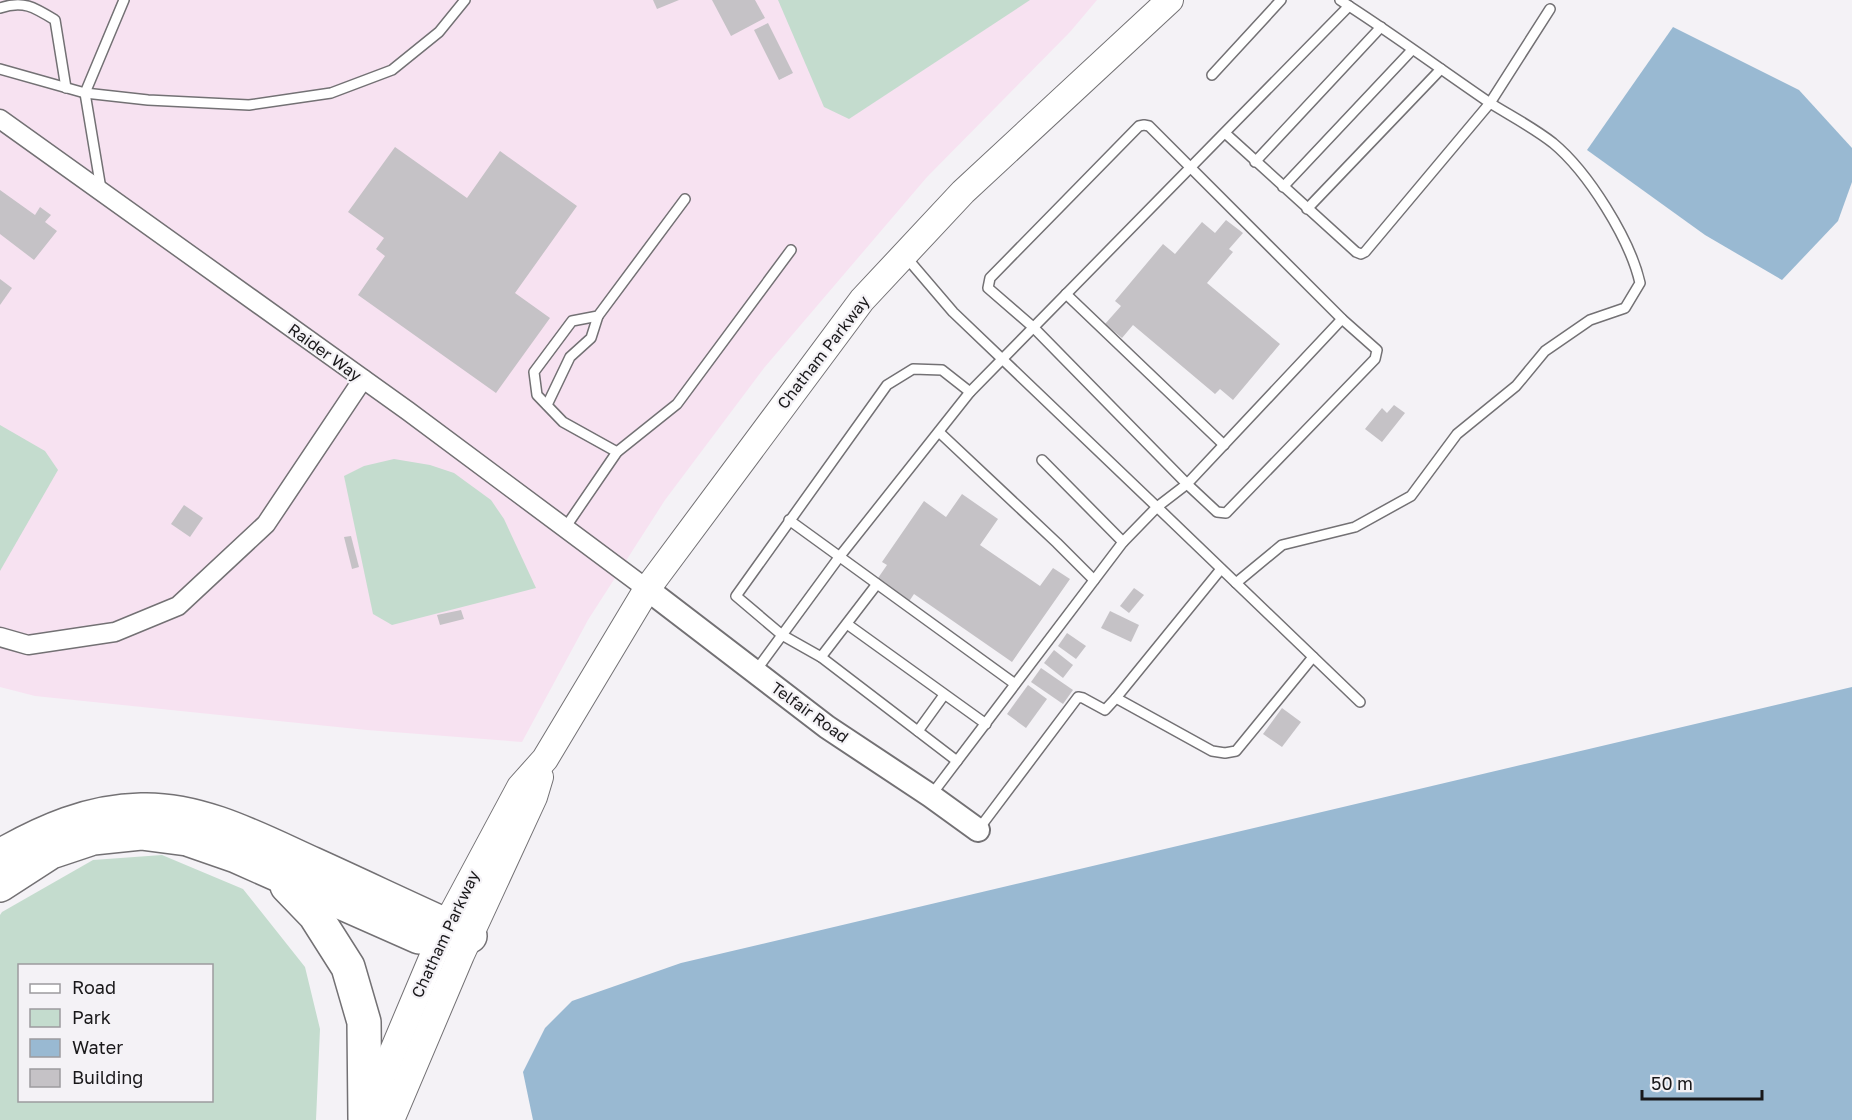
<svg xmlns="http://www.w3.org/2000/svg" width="1852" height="1120" viewBox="0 0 1852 1120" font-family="'Golos Text',sans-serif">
	<rect width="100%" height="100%" fill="#f4f2f6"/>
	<path fill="#f7e2f1" d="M 0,0 L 1097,0 L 1070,32 L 927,177 L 764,368 L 665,500 L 588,620 L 522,742 L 367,730 L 35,696 L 0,687 Z"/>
	<g fill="#c4dcce" fill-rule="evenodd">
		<path d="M 778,0 L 1030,0 L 849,119 L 824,107 Z"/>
		<path d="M 0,425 L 45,451 L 58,470 L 0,571 Z"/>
		<path d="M 394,459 L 430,465 L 454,473 L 491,500 L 504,519 L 536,588 L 392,625 L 373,614 L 344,476 L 364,466 Z"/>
		<path d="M 162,855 L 243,889 L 305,967 L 320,1029 L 316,1120 L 0,1120 L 0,915 L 2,912 L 93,860 ZM 20,966 L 212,966 L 212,1100 L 20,1100 Z"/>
	</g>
	<g fill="#99b9d2">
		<path d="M 1673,27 L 1799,90 L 1852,148 L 1852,182 L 1838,221 L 1782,280 L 1705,235 L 1587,150 Z"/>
		<path d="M 1852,687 L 1852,1120 L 533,1120 L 523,1072 L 545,1028 L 572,1001 L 681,963 Z"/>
	</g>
	<g fill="#c5c2c6">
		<path d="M 653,0 L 679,0 L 657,9 Z"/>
		<path d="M 712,0 L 755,0 L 765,18 L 731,36 Z"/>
		<path d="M 768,23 L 793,73 L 779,80 L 754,30 Z"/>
		<path d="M 395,147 L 467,198 L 500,151 L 577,206 L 515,293 L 550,318 L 496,393 L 358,295 L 385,256 L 376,249 L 384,238 L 348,212 Z"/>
		<path d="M 0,190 L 35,215 L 40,207 L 51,215 L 45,222 L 57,231 L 34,260 L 0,234 Z"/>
		<path d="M 1226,220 L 1243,233 L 1229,249 L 1233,252 L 1207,283 L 1280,344 L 1233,400 L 1220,389 L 1215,394 L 1133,325 L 1122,338 L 1105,324 L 1121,306 L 1115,301 L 1163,244 L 1175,254 L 1202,222 L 1215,233 Z"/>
		<path d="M 0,279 L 12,288 L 0,305 Z"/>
		<path d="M 1394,405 L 1405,413 L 1382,442 L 1365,429 L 1382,408 L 1387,413 Z"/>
		<path d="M 962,494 L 998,519 L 980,545 L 1040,586 L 1053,568 L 1070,579 L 1012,662 L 914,594 L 908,603 L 876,581 L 887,565 L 882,562 L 924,501 L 946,517 Z"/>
		<path d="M 184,505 L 203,518 L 190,537 L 171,524 Z"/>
		<path d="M 351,536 L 359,567 L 352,569 L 344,537 Z"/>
		<path d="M 1134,588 L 1144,595 L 1129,613 L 1120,606 Z"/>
		<path d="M 461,610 L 464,619 L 440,625 L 437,615 Z"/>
		<path d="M 1110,611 L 1139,625 L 1131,642 L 1101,628 Z"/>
		<path d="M 1067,633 L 1086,646 L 1076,659 L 1058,646 Z"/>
		<path d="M 1054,650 L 1073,665 L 1063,678 L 1044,663 Z"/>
		<path d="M 1041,668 L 1073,690 L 1063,704 L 1031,682 Z"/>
		<path d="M 1028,685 L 1047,699 L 1026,728 L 1007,714 Z"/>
		<path d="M 1282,708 L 1301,722 L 1282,747 L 1263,734 Z"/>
	</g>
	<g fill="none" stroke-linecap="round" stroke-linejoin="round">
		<g stroke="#737174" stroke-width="12">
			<g id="service">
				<path d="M 0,8 C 23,0 34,7 55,20 L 66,88"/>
				<path d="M 0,69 L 85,93 L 148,100 L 249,105 L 331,93 L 392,70 L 439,32 L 465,0"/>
				<path d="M 1212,75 L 1281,0"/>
				<path d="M 1144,125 L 1149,126 L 1342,319 L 1377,350 L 1375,359 L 1226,513 L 1217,512 L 1187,484 L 1033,327 L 988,288 L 990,278 L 1139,126 Z"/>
				<path d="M 1225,133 L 1356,252 L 1361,254 L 1365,252 L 1490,103 C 1443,71 1397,37 1349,6"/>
				<path d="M 1255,162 L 1381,27"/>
				<path d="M 1283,187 L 1412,50"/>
				<path d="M 101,189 L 85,93 L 124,0"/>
				<path d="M 1307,209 L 1441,69"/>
				<path d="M 906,257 L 953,312 L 1157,507 L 1123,542 L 932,794"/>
				<path d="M 1066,294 L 1224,445"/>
				<path d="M 1342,319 L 1187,484 L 1157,507 L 1360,702"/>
				<path d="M 547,405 L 570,357 L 591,338 L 598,316"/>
				<path d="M 939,432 L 1057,543 L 1094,580"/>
				<path d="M 617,452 L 563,422 L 537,395 L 534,372 L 572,321 L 598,316 L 685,199"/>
				<path d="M 1042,460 L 1123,542"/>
				<path d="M 789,520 L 1015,684"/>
				<path d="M 565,528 L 617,452 L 677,404 L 791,250"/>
				<path d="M 1236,583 L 1282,545 L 1355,527 L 1411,496 L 1457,434 L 1516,386 L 1545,351 L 1590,320 L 1625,308 L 1640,283 C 1630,239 1588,172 1553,143 C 1534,128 1511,116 1490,103 L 1550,9"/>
				<path d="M 847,624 L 986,724"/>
				<path d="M 821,657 L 877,584"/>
				<path d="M 755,672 L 840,556 L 970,392 L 1349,6 L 1340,0"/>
				<path d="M 1116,698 L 1221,569"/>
				<path d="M 918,731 L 944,695"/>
				<path d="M 957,761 L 821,657 L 782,635 L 736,596 L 887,385 L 913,369 L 942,370 L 970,392"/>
				<path d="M 978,830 L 1078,697 L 1083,698 L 1105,710 L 1116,698 L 1212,751 L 1225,753 L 1236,751 L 1313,657"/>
			</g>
		</g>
		<g stroke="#737174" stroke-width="21">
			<g id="minor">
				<path d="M 0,119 L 408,411 L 647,589"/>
				<path d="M 0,637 L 28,645 L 115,632 L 178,606 L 266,524 L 363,379"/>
			</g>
		</g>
		<g stroke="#737174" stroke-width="26">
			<path id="tertiary" d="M 647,589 L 827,727 L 931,796 L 978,830"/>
		</g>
		<g stroke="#737174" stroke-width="28">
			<g id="secondary">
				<path d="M 368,1110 L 446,925 L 520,787 L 545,759 L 647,589 L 862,300 L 963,192 L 1170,0"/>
				<path d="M 391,1120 L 461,955 L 534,797 L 540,777"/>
			</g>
		</g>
		<g stroke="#737174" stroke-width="36">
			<g id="motorway">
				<path d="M 0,856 C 44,831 89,811 141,810 C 201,808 260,840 313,864 C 366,888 418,913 470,936"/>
				<path d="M 0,885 L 51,852 L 93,838 L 141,833 L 187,839 L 236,856 L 419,937"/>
				<path d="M 287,886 L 315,915 L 348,967 L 364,1022 L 365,1118"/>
			</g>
		</g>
		<use href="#service" stroke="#fff" stroke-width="9"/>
		<use href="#minor" stroke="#fff" stroke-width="18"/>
		<use href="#tertiary" stroke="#fff" stroke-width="22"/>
		<use href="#secondary" stroke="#fff" stroke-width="26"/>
		<use href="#motorway" stroke="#fff" stroke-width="33"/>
	</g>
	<g text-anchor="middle" stroke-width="4.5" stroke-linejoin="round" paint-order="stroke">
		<g font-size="16" fill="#19181a" stroke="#f4f2f6">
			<text transform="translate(325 352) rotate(36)" y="6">Raider Way</text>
			<text transform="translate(823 352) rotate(-52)" y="6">Chatham Parkway</text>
			<text transform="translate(810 712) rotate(36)" y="6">Telfair Road</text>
			<text transform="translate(445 934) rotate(-65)" y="6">Chatham Parkway</text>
		</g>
	</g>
	<rect x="18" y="964" width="195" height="138" fill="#f4f2f6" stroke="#9c9b9e" stroke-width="1.5"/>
	<rect x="30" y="984" width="30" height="9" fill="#ffffff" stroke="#9c9b9e" stroke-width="1.5"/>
	<text x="72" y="994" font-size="18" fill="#19181a">Road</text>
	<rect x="30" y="1009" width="30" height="18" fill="#c4dcce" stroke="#9c9b9e" stroke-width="1.5"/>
	<text x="72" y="1024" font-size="18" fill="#19181a">Park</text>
	<rect x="30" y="1039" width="30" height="18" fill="#99b9d2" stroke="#9c9b9e" stroke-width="1.5"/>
	<text x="72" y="1054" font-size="18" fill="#19181a">Water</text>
	<rect x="30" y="1069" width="30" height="18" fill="#c5c2c6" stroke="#9c9b9e" stroke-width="1.5"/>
	<text x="72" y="1084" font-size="18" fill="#19181a">Building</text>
	<path d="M1642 1090v9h120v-9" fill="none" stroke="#19181a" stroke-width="3"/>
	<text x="1651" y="1090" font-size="18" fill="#19181a" stroke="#f4f2f6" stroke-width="4.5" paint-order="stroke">50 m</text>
</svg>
